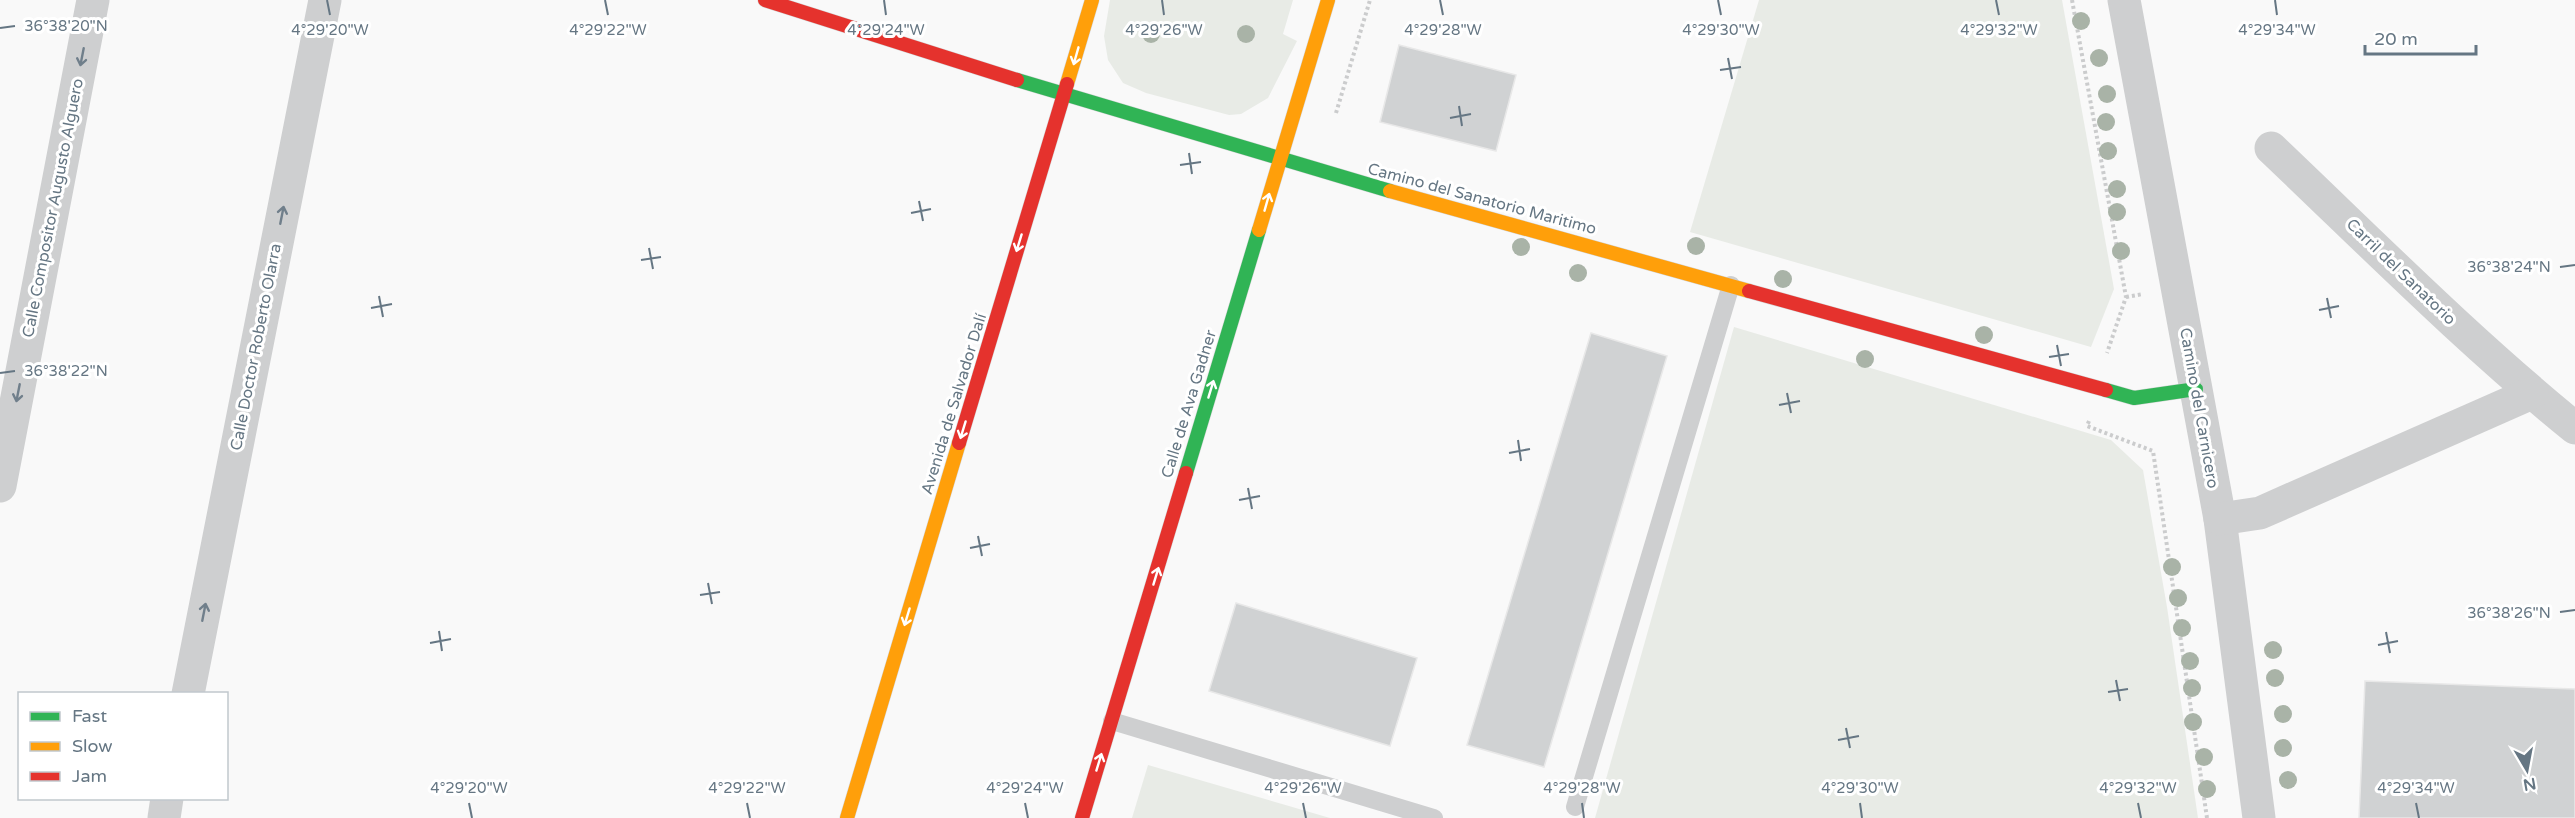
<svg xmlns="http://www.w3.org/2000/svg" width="2575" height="818" font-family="'Varela Round',sans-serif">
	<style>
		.green { fill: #e8ebe6 }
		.building { fill: #d0d2d3; stroke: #e8e8e8; stroke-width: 1.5 }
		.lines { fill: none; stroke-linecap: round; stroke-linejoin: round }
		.fast-casing { stroke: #d5d6d7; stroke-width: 15 }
		.slow-casing { stroke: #d5d6d7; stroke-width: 15 }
		.jam-casing { stroke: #d5d6d7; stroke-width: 15 }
		.path { stroke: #cbcccd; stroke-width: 4; stroke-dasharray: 3 3; stroke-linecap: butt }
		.lane { stroke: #cecfd0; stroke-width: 18 }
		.street { stroke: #cecfd0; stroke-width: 33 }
		.fast { stroke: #30b455; stroke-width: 14 }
		.slow { stroke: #ff9f0a; stroke-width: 14 }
		.jam { stroke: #e5322d; stroke-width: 14 }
		.tree { fill: #a9b3a7 }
		.oneway { stroke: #fff }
		.oneway2 { stroke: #707f8b }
		.ticks { fill: none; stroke: #657683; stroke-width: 2 }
		.labels { text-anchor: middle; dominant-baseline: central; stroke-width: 6; stroke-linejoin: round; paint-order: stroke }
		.street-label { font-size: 16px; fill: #657683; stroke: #fff }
		.ticks-label { font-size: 15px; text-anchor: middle; fill: #657683; stroke: #fff; stroke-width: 6; stroke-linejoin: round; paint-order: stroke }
	</style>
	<rect width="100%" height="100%" fill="#f9f9f9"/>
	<g class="green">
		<path d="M1110 0H1293L1283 34 1297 41 1268 98 1241 114 1229 115 1146 93 1123 83 1108 60 1104 36Z"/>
		<path d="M1759 0H2062L2114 289 2091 347 1690 232Z"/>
		<path d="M1734 327 2111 440 2143 470 2167 607 2198 818H1595Z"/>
		<path d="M1148 765 1330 818H1132Z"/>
	</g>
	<g class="building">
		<path d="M1399 45 1516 75 1496 151 1380 122Z"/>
		<path d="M1591 333 1667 356 1544 767 1467 745Z"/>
		<path d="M1236 603 1417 658 1390 746 1209 691Z"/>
		<path d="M2365 681 2575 689V818H2359Z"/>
	</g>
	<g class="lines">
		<defs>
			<g id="fast">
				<path d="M1017 80 1390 191"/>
				<path d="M2106 390 2134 398 2196 389"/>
				<path d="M1186 473 1259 230"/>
			</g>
			<g id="slow">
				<path d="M1067 84 1092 0"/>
				<path d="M1390 191 1749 291"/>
				<path d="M1259 230 1328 0"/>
				<path d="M847 818 959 443"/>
			</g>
			<g id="jam">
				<path d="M765 0 1017 80"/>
				<path d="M1749 291 2106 390"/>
				<path d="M959 443 1067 84"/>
				<path d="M1082 818 1186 473"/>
			</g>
		</defs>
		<use href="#fast" class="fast-casing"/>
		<use href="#slow" class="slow-casing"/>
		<use href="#jam" class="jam-casing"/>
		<g class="path">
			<path d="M2072 0 2126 297 2107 353"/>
			<path d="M1336 113 1370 0"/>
			<path d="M2126 297 2143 294"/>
			<path d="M2089 421 2087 426 2153 451 2207 818"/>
		</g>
		<g class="lane">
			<path d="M1112 721 1434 818"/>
			<path d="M1575 807 1731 285"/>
		</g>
		<g class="street">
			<path d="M2124 0 2220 519 2259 818"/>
			<path d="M2271 148C2371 243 2468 341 2575 428"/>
			<path d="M0 486 93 0"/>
			<path d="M2220 519 2260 513 2532 393"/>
			<path d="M188 694 325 0"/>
			<path d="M164 818 167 798"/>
		</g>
		<use href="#fast" class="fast"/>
		<use href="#slow" class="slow"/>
		<use href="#jam" class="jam"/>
	</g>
	<g class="tree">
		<circle cx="2081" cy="21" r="9"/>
		<circle cx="1151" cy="34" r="9"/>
		<circle cx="1246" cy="34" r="9"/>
		<circle cx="2099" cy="58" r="9"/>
		<circle cx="2107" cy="94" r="9"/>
		<circle cx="2106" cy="122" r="9"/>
		<circle cx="2108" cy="151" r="9"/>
		<circle cx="2117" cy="189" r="9"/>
		<circle cx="2117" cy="212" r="9"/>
		<circle cx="1696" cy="246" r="9"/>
		<circle cx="1521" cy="247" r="9"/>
		<circle cx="2121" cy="251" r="9"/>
		<circle cx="1578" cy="273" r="9"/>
		<circle cx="1783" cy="279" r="9"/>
		<circle cx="1984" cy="335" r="9"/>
		<circle cx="1865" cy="359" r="9"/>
		<circle cx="2172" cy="567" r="9"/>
		<circle cx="2178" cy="598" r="9"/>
		<circle cx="2182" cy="628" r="9"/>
		<circle cx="2273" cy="650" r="9"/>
		<circle cx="2190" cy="661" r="9"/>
		<circle cx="2275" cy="678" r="9"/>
		<circle cx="2192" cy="688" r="9"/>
		<circle cx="2283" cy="714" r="9"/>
		<circle cx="2193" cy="722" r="9"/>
		<circle cx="2283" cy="748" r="9"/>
		<circle cx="2204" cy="757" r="9"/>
		<circle cx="2288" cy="780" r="9"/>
		<circle cx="2207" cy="789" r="9"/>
	</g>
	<defs><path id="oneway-shaft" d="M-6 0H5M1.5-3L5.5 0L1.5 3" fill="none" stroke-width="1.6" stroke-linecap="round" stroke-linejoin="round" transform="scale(1.5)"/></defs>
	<g class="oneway">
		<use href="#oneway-shaft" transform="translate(1076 56) rotate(106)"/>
		<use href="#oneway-shaft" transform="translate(1267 202) rotate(-74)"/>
		<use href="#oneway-shaft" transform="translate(1019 243) rotate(107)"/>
		<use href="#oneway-shaft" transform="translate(1211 389) rotate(-73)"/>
		<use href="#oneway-shaft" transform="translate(963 430) rotate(107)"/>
		<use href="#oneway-shaft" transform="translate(1156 576) rotate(-73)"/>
		<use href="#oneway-shaft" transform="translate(907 617) rotate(107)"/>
		<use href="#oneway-shaft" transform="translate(1099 762) rotate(-73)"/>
	</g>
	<g class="oneway2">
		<use href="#oneway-shaft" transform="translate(82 57) rotate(101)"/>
		<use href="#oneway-shaft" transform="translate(282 215) rotate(-79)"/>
		<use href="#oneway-shaft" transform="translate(18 393) rotate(101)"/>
		<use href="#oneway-shaft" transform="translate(204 612) rotate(-79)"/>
	</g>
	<path class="ticks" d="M327 0 330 15M605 0 608 15M884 0 886 15M1162 0 1164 15M1440 0 1443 15M1718 0 1721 15M1996 0 1999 15M2275 0 2277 15M0 28 15 26M1728 58 1732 79M1720 70 1741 67M1459 106 1462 126M1450 118 1471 114M1189 153 1192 174M1180 165 1201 162M919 201 923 221M911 213 931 209M649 248 653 269M641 260 661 257M2560 267 2575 265M379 296 383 317M2327 298 2331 318M371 308 392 304M2319 310 2339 306M2057 345 2061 366M2049 357 2069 354M0 373 15 371M1787 393 1791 413M1779 405 1800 401M1518 440 1521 461M1509 453 1530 449M1248 488 1252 509M1239 500 1260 496M978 536 982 556M970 548 990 544M708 583 712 604M700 595 720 592M2560 612 2575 610M439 631 442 651M2386 632 2390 653M430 643 451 639M2378 645 2398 641M2116 680 2120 701M2108 692 2128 689M1846 728 1850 748M1838 740 1859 736M469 803 472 818M747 803 750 818M1025 803 1028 818M1303 803 1306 818M1582 803 1584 818M1860 803 1862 818M2138 803 2141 818M2416 803 2419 818"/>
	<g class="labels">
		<g class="street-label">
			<text transform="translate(1482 199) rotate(15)">Camino del Sanatorio Maritimo</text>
			<text transform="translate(53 208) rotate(-79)">Calle Compositor Augusto Alguero</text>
			<text transform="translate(2401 272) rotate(44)">Carril del Sanatorio</text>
			<text transform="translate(256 347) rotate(-79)">Calle Doctor Roberto Olarra</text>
			<text transform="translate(954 404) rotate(-73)">Avenida de Salvador Dalí</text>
			<text transform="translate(1189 404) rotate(-73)">Calle de Ava Gadner</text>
			<text transform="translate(2199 408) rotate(80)">Camino del Carnicero</text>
		</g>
	</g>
	<g class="ticks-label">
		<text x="66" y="31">36°38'20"N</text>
		<text x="1721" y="35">4°29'30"W</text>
		<text x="330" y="35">4°29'20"W</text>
		<text x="608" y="35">4°29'22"W</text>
		<text x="886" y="35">4°29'24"W</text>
		<text x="1164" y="35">4°29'26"W</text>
		<text x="1443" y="35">4°29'28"W</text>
		<text x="1999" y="35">4°29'32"W</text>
		<text x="2277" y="35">4°29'34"W</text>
		<text x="2509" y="272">36°38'24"N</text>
		<text x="66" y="376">36°38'22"N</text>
		<text x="2509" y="618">36°38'26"N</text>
		<text x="469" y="793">4°29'20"W</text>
		<text x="747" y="793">4°29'22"W</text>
		<text x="1025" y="793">4°29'24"W</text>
		<text x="1303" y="793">4°29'26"W</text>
		<text x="1582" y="793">4°29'28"W</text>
		<text x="1860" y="793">4°29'30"W</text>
		<text x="2138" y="793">4°29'32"W</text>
		<text x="2416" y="793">4°29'34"W</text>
	</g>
	<rect x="18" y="692" width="210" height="108" fill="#ffffff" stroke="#c1c8cd" stroke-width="1.5"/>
	<rect x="30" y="712" width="30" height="9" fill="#30b455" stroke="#c1c8cd" stroke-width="1.5"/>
	<text x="72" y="722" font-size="18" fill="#657683">Fast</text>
	<rect x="30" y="742" width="30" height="9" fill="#ff9f0a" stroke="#c1c8cd" stroke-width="1.5"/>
	<text x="72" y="752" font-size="18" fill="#657683">Slow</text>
	<rect x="30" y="772" width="30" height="9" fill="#e5322d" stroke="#c1c8cd" stroke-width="1.5"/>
	<text x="72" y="782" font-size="18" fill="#657683">Jam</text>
	<g transform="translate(2527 770) rotate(170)" stroke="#ffffff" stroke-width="4.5" paint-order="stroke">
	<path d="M0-4.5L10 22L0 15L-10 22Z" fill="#657683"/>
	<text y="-9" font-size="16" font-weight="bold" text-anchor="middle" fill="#657683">N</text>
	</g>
	<path d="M2365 45v9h111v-9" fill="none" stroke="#657683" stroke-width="3"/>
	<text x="2374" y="45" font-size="18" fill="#657683" stroke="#ffffff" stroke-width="4.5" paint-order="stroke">20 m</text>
</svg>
